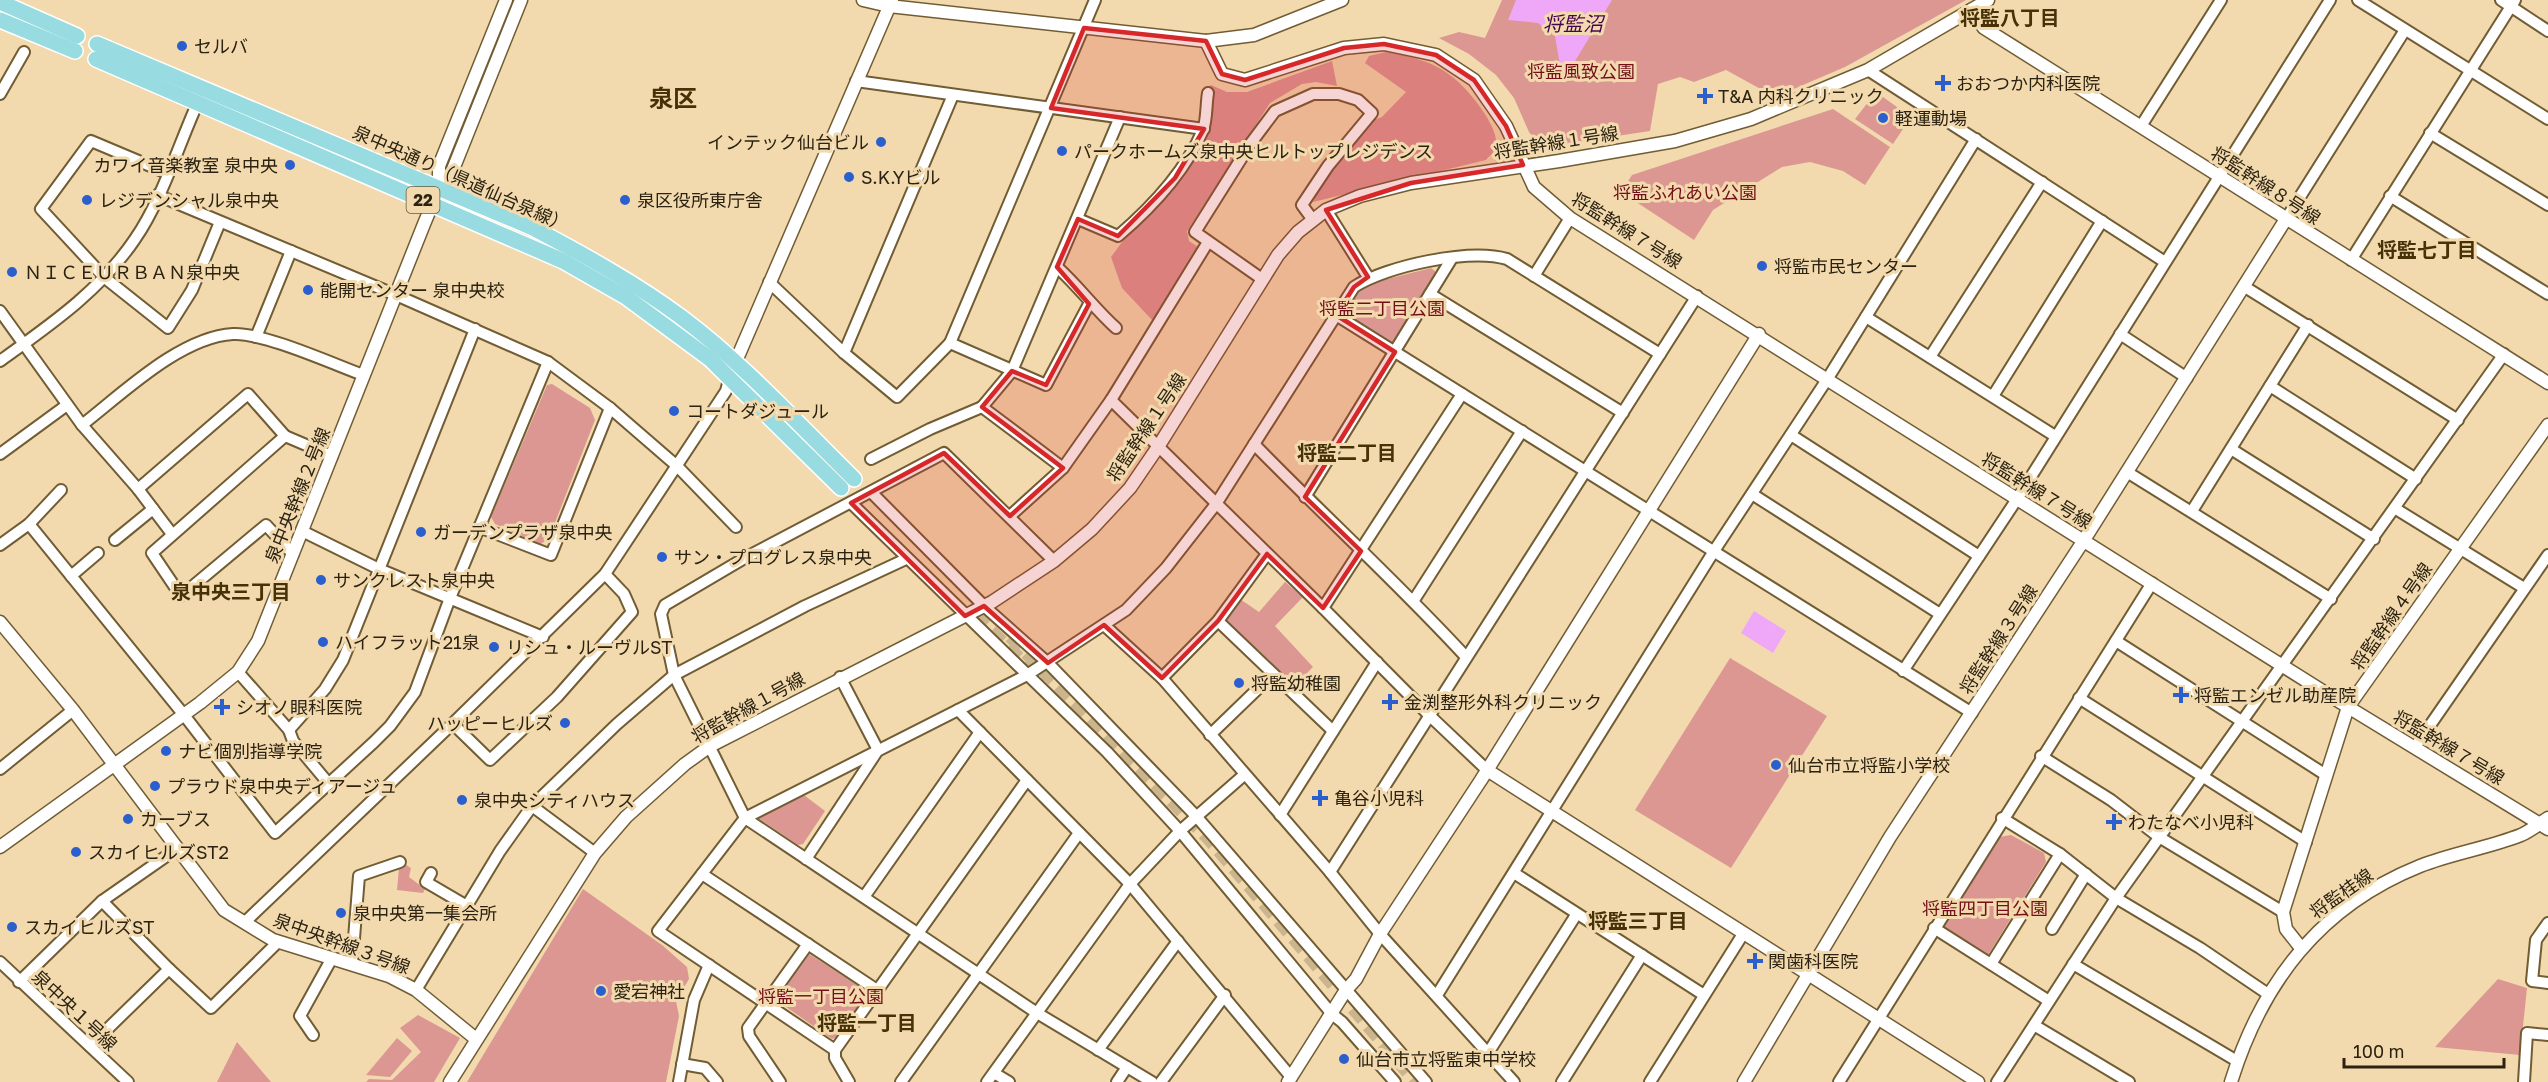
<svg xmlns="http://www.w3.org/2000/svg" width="2548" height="1082" font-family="'Golos Text','Noto Sans JP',sans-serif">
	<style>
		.green { fill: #dc9793 }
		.water { fill: #efa7f8 }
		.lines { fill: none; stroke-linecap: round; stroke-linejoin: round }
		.primary-tunnel { stroke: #cab58f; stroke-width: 15; stroke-dasharray: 15 8; stroke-linecap: butt }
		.minor-casing { stroke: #715c33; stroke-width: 14 }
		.tertiary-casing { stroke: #715c33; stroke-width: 15 }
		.primary-casing { stroke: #fff; stroke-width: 18 }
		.minor { stroke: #fff; stroke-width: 10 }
		.tertiary { stroke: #fff; stroke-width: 12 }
		.primary { stroke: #98dce1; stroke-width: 15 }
		.marked { fill: #d62828; fill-opacity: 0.2; stroke: #d62828; stroke-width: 4.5; stroke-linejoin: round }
		.poi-dot { fill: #2b5fcd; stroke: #f2daae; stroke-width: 2 }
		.labels { text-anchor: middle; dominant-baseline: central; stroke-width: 6; stroke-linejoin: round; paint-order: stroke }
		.shield { fill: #f2daae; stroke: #675940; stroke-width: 1.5 }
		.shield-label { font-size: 16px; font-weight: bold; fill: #2b2211 }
		.poi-label { font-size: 18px; fill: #2b2211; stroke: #f2daae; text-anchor: start }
		.park-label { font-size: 18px; fill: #730f19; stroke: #f2daae }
		.street-label { font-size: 18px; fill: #2b2211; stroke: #f2daae }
		.neighbourhood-label { font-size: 20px; font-weight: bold; fill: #463206; stroke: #f2daae }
		.water-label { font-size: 20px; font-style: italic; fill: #46024f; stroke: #f2daae }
		.district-label { font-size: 24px; font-weight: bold; fill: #463206; stroke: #f2daae }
	</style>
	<rect width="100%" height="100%" fill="#f2daae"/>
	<g class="green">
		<path d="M1502 0H1966L1845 67 1775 97 1726 70 1694 82 1680 77 1658 84 1650 131 1551 146 1537 142 1529 132 1514 98 1496 75 1469 54 1439 38 1459 32 1485 38Z"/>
		<path d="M1386 52C1408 56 1433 61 1451 76 1466 86 1504 131 1495 149 1494 153 1488 157 1486 160L1313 202 1319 189 1361 131 1374 120 1382 117 1406 92 1365 63 1369 56Z"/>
		<path d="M1332 61 1337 86 1316 82 1302 84 1270 103 1187 231 1189 241 1198 247 1153 321 1122 288 1111 257 1131 230 1172 188 1210 131 1209 87 1211 85 1227 92H1247Z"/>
		<path d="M1876 92 1911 117 1893 144 1855 119Z"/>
		<path d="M1833 109 1890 147 1865 185 1843 171 1810 162 1782 167 1713 210 1694 240 1621 192 1632 175Z"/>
		<path d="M1431 268 1435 271V276L1391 346 1345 317 1343 311 1354 291 1363 285Z"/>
		<path d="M552 384 590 408 595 420 549 538 541 544 495 524 491 517 547 385Z"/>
		<path d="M1285 582 1303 597 1275 626 1313 667 1295 685 1227 621V616L1240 599 1259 612Z"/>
		<path d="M1730 658 1827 716 1731 868 1635 810Z"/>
		<path d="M800 792 825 811 803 844 798 845 758 818 760 814Z"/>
		<path d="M2011 835 2044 853 2046 862 1988 955 1983 956 1942 932V927L1999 837Z"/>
		<path d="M406 865 411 868 409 877 425 889 423 893 397 890 399 868Z"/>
		<path d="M583 889 662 945 687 967 689 979 676 1001 679 1016 666 1082H467Z"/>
		<path d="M809 954 866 990 867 994 837 1037 832 1039 776 1000Z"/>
		<path d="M2498 979 2527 988 2520 1055 2435 1047Z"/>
		<path d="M418 1015 460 1038 434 1082H366L369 1079 392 1080 421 1052 400 1028Z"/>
		<path d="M397 1038 412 1051 390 1077 366 1075Z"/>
		<path d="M237 1042 271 1082H217Z"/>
	</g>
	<g class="water">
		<path d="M1516 0H1612L1569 71H1561L1555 36 1538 23 1508 20Z"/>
		<path d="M1754 611 1786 631 1773 653 1741 633Z"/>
	</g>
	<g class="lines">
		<g class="primary-tunnel">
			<path d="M974 616 1043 682"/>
			<path d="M1011 636 1210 839 1417 1082"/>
		</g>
		<defs>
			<g id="minor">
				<path d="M2358 0 2548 119"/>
				<path d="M2501 0 2548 31"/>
				<path d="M1868 70 2165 262"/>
				<path d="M856 81 1204 129"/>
				<path d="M0 94 24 52"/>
				<path d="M2141 126 2221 0"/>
				<path d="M2430 133 2548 205"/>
				<path d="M167 173 91 141 41 209 105 278 168 328 192 290 220 222"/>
				<path d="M157 195 396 295 548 362 610 408 677 466 736 527"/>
				<path d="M2390 196 2548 294"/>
				<path d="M1326 210 1368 277"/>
				<path d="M1078 219 1118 236C1152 207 1185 172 1203 130 1207 120 1206 104 1208 93"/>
				<path d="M2286 219 2405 30"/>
				<path d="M2351 260 2515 0"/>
				<path d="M1057 267C1079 287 1095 309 1116 328"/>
				<path d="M1534 276 1570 218"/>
				<path d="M1262 279 1195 232 1251 143 1275 111 1313 94H1339L1358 100 1372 113 1328 166 1302 205 1313 220"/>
				<path d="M769 282 844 353 897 397 950 343"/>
				<path d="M2245 287 2458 420"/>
				<path d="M1430 294 1623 413"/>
				<path d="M1089 304 1046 385 950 343 1095 0"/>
				<path d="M0 311 82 425 138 489 172 534"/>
				<path d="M1336 315 1972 713"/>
				<path d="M1866 317 2055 436"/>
				<path d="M2120 334 2187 378"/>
				<path d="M256 337 291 251"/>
				<path d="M844 353 953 95"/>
				<path d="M1930 357 2042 182"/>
				<path d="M0 361C50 325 100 291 135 239 161 202 179 144 198 102"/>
				<path d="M2270 386 2416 479"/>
				<path d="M1993 396 2102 221"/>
				<path d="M1111 400 1208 242"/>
				<path d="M982 407 1012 371 1120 117"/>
				<path d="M82 425C122 394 180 337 233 334 262 332 333 364 363 375"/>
				<path d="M1791 435 1979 556"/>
				<path d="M1254 444C1324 516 1398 583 1466 657"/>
				<path d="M2231 449 2374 539"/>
				<path d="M0 454 67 405"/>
				<path d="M871 459 930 429 982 407 1063 468"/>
				<path d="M2127 472 2331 599"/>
				<path d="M138 489 248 394 285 436"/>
				<path d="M871 492 984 606 1048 663 1196 816 1426 1082"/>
				<path d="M1752 494 1940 614"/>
				<path d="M1305 497 1452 258"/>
				<path d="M851 503 1107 752 1180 831 1332 1014 1342 1022 1395 1082"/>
				<path d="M2396 509 2524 588"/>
				<path d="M2192 511 2308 325"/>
				<path d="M1010 516 1063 468 1111 400 1323 608 1430 716 1487 770"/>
				<path d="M29 524 184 715 275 833 374 742 390 726 415 692 450 598 548 362"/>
				<path d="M479 527 551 555 610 408"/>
				<path d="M302 531 379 569 543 637"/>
				<path d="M115 540 153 509"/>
				<path d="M0 545 29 524 61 490"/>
				<path d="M293 554 266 525 181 596 152 553 285 436 332 456"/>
				<path d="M1054 561 944 453 743 559 665 605 661 614 674 675 745 818 1037 1013 1152 1082"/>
				<path d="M71 576 98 553"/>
				<path d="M1414 600 1522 431"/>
				<path d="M1323 608 1462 394"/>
				<path d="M1218 621 1333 731"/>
				<path d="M1104 625 1162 678 1330 872 1380 934 1514 1082"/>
				<path d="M2116 641 2326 775"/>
				<path d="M1903 671 2017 499 2330 0"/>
				<path d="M238 672 289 730 325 689 343 660 475 329"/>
				<path d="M1162 678 1218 621 1267 554"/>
				<path d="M2079 698 2306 842"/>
				<path d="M958 710 1130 884 1291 1077"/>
				<path d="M453 724 490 760 557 697 632 612 624 594 605 574"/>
				<path d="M289 730 293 741 329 784"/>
				<path d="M1210 735 1273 674"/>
				<path d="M2415 747 2548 555"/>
				<path d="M2041 756 2111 800 2159 837 2283 912"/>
				<path d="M0 769 73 710"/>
				<path d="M532 806 595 853"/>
				<path d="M1280 815 1377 662"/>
				<path d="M2002 818 2060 854 2116 898 2200 948 2268 994"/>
				<path d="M178 848 102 901 169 969 211 1008 278 942"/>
				<path d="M806 859 878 750 840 677"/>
				<path d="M1330 872 1697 296"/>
				<path d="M431 873 426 882 467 906"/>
				<path d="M1514 873 1704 995"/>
				<path d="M702 874 877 990"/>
				<path d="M864 897 980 732"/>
				<path d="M245 922 447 729 605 574 726 391 730 376"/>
				<path d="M2548 923 2536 940 2532 981 2548 983"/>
				<path d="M1934 928 2049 1001"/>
				<path d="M2052 929 2086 874"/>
				<path d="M0 962 128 1082"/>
				<path d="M352 963 359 876 400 862"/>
				<path d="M1991 964 2060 854"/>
				<path d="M2073 964 2237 1061"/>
				<path d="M19 982 102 901"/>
				<path d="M416 990 500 851 532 806 617 724 674 675 805 606 906 559"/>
				<path d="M1437 995 1714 551 1828 378 1976 139"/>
				<path d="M2034 1025 2129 1082"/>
				<path d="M313 1035 300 1016 332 958"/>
				<path d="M90 1046 169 969"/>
				<path d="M835 1050 1027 780"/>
				<path d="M1098 1050 1178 941"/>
				<path d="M1488 1053 1576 915"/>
				<path d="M682 1064 705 1068 717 1082"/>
				<path d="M994 1073 1009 1082"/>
				<path d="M679 1082 694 1000 709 965"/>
				<path d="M780 1082 749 1036 748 1028 808 944"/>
				<path d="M849 1082 835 1058V1050L658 931 745 818 1027 675 1126 610 1166 568 1216 504 1354 287C1386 266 1470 248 1507 259L1660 354"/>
				<path d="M901 1082 1079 833"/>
				<path d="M987 1082 1130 884 1180 831 1244 775"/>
				<path d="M1117 1082 1127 1067"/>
				<path d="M1161 1082 1225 995"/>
				<path d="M1562 1082 1642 955"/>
				<path d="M1650 1082 1743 934"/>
				<path d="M1839 1082 2152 583"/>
				<path d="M1997 1082 2116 898 2504 354"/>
				<path d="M2524 1082 2527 1033 2548 1035"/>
			</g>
			<g id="tertiary">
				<path d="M863 0 889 6 1206 41 1254 35 1342 0"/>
				<path d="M1971 10 1984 28 2548 383"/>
				<path d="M1206 41 1222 74 1245 80 1344 48 1384 44 1436 55 1474 80 1506 126 1534 187 1570 218 2348 707 2548 829"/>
				<path d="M439 188V166L506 0"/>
				<path d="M733 368 892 0"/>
				<path d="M0 622 73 710 224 910 273 940 389 976 416 990 476 1039"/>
				<path d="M1487 770 1978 1082"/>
				<path d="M0 847 200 703 238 672 258 641 424 224 439 188 452 172 521 0"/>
				<path d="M2301 948 2286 929 2283 912 2348 707 2548 425"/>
				<path d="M450 1082 595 853 626 817 685 764 710 746 992 602 1054 561 1092 529 1130 488 1158 447 1278 255 1298 232 1326 210 1360 196 1411 183 1559 161 1675 141 1751 119 1868 70 1988 0"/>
				<path d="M1288 1082 1346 990 1356 979 1380 934 1481 780 1759 334"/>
				<path d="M1744 1082 1890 837 2084 540 2286 219"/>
				<path d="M2231 1082C2262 982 2320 906 2420 866 2453 853 2488 848 2521 835 2530 831 2539 824 2548 818"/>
			</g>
			<g id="primary">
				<path d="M0 2 77 36"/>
				<path d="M0 20 75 51"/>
				<path d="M97 44 533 228C584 255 635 283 681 317 744 364 798 424 854 479"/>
				<path d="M96 59 563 261 626 297 710 359 841 488"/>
			</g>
		</defs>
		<use href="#minor" class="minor-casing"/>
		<use href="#tertiary" class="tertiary-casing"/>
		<use href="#primary" class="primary-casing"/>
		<use href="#minor" class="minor"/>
		<use href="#tertiary" class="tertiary"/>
		<use href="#primary" class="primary"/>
	</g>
	<path class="marked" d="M1084 28 1206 41 1222 74 1245 80 1344 48 1384 44 1436 55 1474 80 1506 126 1523 165 1411 183 1326 210 1368 277 1354 287 1336 315 1395 352 1305 497 1361 551 1323 608 1267 554 1218 621 1162 678 1104 625 1048 663 984 606 965 616 851 503 944 453 1010 516 1063 468 982 407 1012 371 1046 385 1089 304 1057 267 1078 219 1118 236 1175 178 1204 129 1051 108Z"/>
	<g class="poi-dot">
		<circle cx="182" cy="46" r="6"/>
		<path d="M1940 74h6v6h6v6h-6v6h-6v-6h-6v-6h6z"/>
		<path d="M1702 87h6v6h6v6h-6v6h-6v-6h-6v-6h6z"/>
		<circle cx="1883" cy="118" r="6"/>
		<circle cx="881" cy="142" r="6"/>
		<circle cx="1062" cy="151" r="6"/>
		<circle cx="290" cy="165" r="6"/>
		<circle cx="849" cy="177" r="6"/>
		<circle cx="87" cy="200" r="6"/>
		<circle cx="625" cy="200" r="6"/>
		<circle cx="1762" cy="266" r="6"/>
		<circle cx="12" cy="272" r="6"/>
		<circle cx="308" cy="290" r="6"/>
		<circle cx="674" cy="411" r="6"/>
		<circle cx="421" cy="532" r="6"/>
		<circle cx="662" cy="557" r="6"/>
		<circle cx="321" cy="580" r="6"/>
		<circle cx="323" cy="642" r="6"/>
		<circle cx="494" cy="647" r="6"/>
		<circle cx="1239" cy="683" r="6"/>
		<path d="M2178 686h6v6h6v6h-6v6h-6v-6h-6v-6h6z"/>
		<path d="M1387 693h6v6h6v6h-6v6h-6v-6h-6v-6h6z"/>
		<path d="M219 698h6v6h6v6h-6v6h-6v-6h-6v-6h6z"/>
		<circle cx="565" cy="723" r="6"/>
		<circle cx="166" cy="751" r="6"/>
		<circle cx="1776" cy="765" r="6"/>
		<circle cx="155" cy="786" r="6"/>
		<path d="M1317 789h6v6h6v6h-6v6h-6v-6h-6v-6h6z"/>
		<circle cx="462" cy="800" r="6"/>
		<circle cx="128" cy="819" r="6"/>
		<path d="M2111 813h6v6h6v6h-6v6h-6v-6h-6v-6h6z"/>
		<circle cx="76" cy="852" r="6"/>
		<circle cx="341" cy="913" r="6"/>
		<circle cx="12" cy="927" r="6"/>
		<path d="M1752 952h6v6h6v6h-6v6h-6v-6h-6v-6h6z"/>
		<circle cx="601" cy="991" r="6"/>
		<circle cx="1344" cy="1059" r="6"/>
	</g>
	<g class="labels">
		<rect class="shield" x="406.5" y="187" width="33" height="26" rx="4.5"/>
		<g class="shield-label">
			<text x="423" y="200">22</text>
		</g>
		<g class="poi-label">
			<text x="194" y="46">セルバ</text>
			<text x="1956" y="83">おおつか内科医院</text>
			<text x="1718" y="96">T&amp;A 内科クリニック</text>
			<text x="1895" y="118">軽運動場</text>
			<text x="869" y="142" text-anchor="end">インテック仙台ビル</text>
			<text x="1074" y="151">パークホームズ泉中央ヒルトップレジデンス</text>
			<text x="278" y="165" text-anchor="end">カワイ音楽教室 泉中央</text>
			<text x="861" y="177">S.K.Yビル</text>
			<text x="99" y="200">レジデンシャル泉中央</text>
			<text x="637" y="200">泉区役所東庁舎</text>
			<text x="1774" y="266">将監市民センター</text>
			<text x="24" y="272">ＮＩＣＥＵＲＢＡＮ泉中央</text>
			<text x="320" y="290">能開センター 泉中央校</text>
			<text x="686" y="411">コートダジュール</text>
			<text x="433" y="532">ガーデンプラザ泉中央</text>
			<text x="674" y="557">サン・プログレス泉中央</text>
			<text x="333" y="580">サンクレスト泉中央</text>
			<text x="335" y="642">ハイフラット21泉</text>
			<text x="506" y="647">リシュ・ルーヴルST</text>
			<text x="1251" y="683">将監幼稚園</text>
			<text x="2194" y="695">将監エンゼル助産院</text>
			<text x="1404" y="702">金渕整形外科クリニック</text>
			<text x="236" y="707">シオノ眼科医院</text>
			<text x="553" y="723" text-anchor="end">ハッピーヒルズ</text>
			<text x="178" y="751">ナビ個別指導学院</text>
			<text x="1788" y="765">仙台市立将監小学校</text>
			<text x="167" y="786">プラウド泉中央ディアージュ</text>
			<text x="1334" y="798">亀谷小児科</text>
			<text x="474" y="800">泉中央シティハウス</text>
			<text x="140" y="819">カーブス</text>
			<text x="2128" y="822">わたなべ小児科</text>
			<text x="88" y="852">スカイヒルズST2</text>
			<text x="353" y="913">泉中央第一集会所</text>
			<text x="24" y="927">スカイヒルズST</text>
			<text x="1768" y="961">関歯科医院</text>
			<text x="613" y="991">愛宕神社</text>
			<text x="1356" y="1059">仙台市立将監東中学校</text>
		</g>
		<g class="park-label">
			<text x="1581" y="71">将監風致公園</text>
			<text x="1685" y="192">将監ふれあい公園</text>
			<text x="1382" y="308">将監二丁目公園</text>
			<text x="1985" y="908">将監四丁目公園</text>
			<text x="821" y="996">将監一丁目公園</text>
		</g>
		<g class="street-label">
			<text transform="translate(1556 142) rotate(-9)">将監幹線１号線</text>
			<text transform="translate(461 178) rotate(24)">泉中央通り（県道仙台泉線）</text>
			<text transform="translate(2266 185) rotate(33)">将監幹線８号線</text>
			<text transform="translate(1627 230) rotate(32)">将監幹線７号線</text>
			<text transform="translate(1146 427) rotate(-56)">将監幹線１号線</text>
			<text transform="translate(2037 490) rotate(32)">将監幹線７号線</text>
			<text transform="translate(297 495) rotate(-68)">泉中央幹線２号線</text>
			<text transform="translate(2391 616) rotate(-55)">将監幹線４号線</text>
			<text transform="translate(1998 639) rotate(-57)">将監幹線３号線</text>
			<text transform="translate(748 707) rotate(-29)">将監幹線１号線</text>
			<text transform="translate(2449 747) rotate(31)">将監幹線７号線</text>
			<text transform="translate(2341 893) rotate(-35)">将監桂線</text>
			<text transform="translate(342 943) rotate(20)">泉中央幹線３号線</text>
			<text transform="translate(75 1010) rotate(43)">泉中央１号線</text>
		</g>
		<g class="neighbourhood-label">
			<text x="2010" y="17">将監八丁目</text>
			<text x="2427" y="249">将監七丁目</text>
			<text x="1347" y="452">将監二丁目</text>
			<text x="231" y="591">泉中央三丁目</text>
			<text x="1638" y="920">将監三丁目</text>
			<text x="867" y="1022">将監一丁目</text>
		</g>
		<g class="water-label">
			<text x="1573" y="23">将監沼</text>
		</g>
		<g class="district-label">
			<text x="673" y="97">泉区</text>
		</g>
	</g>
	<path d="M2344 1058v9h160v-9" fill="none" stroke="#2b2211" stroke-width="3"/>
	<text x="2353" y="1058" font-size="18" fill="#2b2211" stroke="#f2daae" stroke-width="4.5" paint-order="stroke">100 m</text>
</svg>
